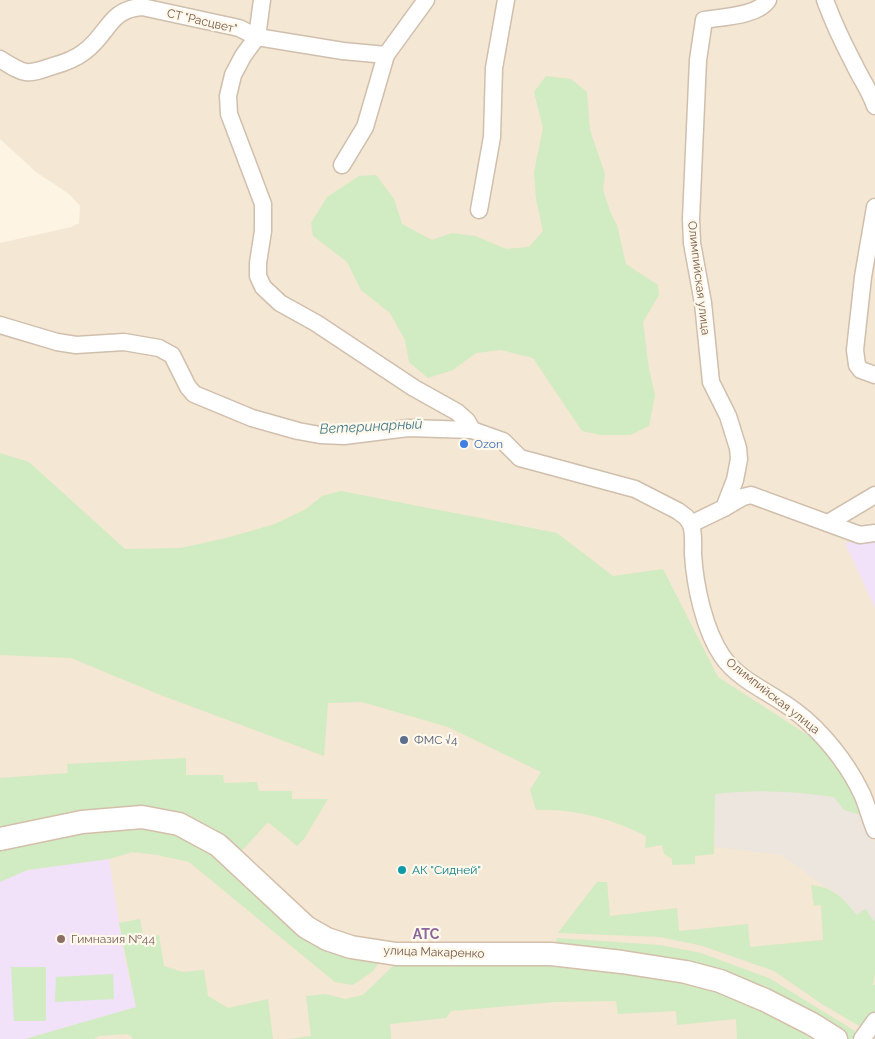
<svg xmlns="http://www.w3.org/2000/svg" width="875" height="1039" font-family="Raleway,sans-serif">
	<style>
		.residential { fill: #f4e7d3 }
		.industrial { fill: #ece6df }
		.education { fill: #f1e1f9 }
		.green { fill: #d1ebc2 }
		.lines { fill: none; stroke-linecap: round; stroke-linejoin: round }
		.street-casing { stroke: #d0bfad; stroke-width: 19 }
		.secondary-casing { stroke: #d4bfaa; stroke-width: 25 }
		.street { stroke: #fff; stroke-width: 16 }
		.secondary { stroke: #fff; stroke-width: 22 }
		.shop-dot { fill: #3f7fe0; stroke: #fff8eb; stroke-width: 2 }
		.service-dot { fill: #5c6f8a; stroke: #fff8eb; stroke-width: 2 }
		.culture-dot { fill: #0f9aa8; stroke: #fff8eb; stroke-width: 2 }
		.education-dot { fill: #8d6e63; stroke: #fff8eb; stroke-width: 2 }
		.labels { text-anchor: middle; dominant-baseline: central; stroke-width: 4.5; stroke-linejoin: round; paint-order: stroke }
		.street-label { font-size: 12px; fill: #765b49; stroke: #fff8eb }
		.shop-label { font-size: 12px; fill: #366cbe; stroke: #fff8eb; text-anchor: start }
		.service-label { font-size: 12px; fill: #4e5e75; stroke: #fff8eb; text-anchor: start }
		.culture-label { font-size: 12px; fill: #0d838f; stroke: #fff8eb; text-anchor: start }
		.education-label { font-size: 12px; fill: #785e54; stroke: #fff8eb; text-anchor: start }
		.water-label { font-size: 14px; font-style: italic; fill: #427a8a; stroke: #fff8eb }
		.neighbourhood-label { font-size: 14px; font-weight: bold; fill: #8a659a; stroke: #fff8eb }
	</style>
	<rect width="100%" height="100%" fill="#fdf4e4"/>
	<path class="residential" d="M0 0H875V1039H0V243L71 227 79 223 80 206 69 194 36 172 0 139Z"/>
	<path class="industrial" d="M741 791H797L834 797 844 810 868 817 875 844V927L870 930 837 893 824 886 782 855 715 847V794Z"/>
	<g class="education">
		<path d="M875 538V608L845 543Z"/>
		<path d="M109 859 124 954 136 1007 25 1039H0V882L27 870Z"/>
	</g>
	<g class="green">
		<path d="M546 76 571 79 587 92 590 130 605 174 603 190 611 214 617 225 626 264 658 285 659 295 643 322 649 369 655 395 649 426 630 435H601L582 431 533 358 501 350 476 353 453 370 428 378 409 362 405 340 390 313 361 290 347 262 313 236 311 223 327 197 359 176 376 175 394 199 402 224 432 240 452 233 475 236 506 249 529 247 543 231 536 199 534 172 543 128 534 92Z"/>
		<path d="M0 453 29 462 125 549 181 548 226 538 275 524 306 509 322 496 341 491 557 533 613 576 663 569 718 677 814 739 836 766 868 817 844 810 834 797C794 791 755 789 715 794L714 854 695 856V864L672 865V859L664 854 662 845 645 848 646 836C612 819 574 808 536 810L530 790 541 772 448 727 362 702 328 703 324 756 158 694 71 658 0 655Z"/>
		<path d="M186 758V775H223L224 783 257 782 259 791H292V799H328L304 839 297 846 268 822 238 855 179 815 0 832V778L68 773 67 764Z"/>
		<path d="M143 825 178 833 211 853 304 934 381 960 373 971 353 985 335 982 189 862 157 855 133 852 109 859 27 870 0 882V847L82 829Z"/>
		<path d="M597 882H607L610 916 677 908 679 931 748 924 750 947 823 940 821 905 814 906 811 885C835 888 842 898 857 915L865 909 875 922V973L873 985H875V1013L863 1028 822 1004 774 971 703 946 660 937 558 933Z"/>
		<path d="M140 919 143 937 159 935 164 966 183 972 204 970 208 996 228 1008 268 999 273 1039H134L128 1034 99 1036 94 1039H25L136 1007 119 923Z"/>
		<path d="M557 938 660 945 701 953 769 978 858 1033 852 1039H844L781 1000 554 946Z"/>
		<path d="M394 965 550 966 684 981 715 990 759 1009 813 1039H737L736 1019 677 1025 676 1011 618 1014 616 1001 556 1002 451 1011 446 1018 390 1024 391 1039H288L311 1036 306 996 325 994 345 999 363 995Z"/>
		<path d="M11 967H46V1021H14Z"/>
		<path d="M113 974 114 999 55 1002 56 977Z"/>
	</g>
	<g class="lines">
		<defs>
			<g id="street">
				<path d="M262 0 257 37 243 56 233 75 228 96 229 114 263 204V231L258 263V276L263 287 280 303 316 323 414 388 457 412 467 421 472 430"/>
				<path d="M825 0C833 22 843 43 854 64 861 79 870 91 875 106"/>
				<path d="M0 59C24 74 25 76 53 66 64 63 75 59 84 52 108 35 109 9 142 7L239 28 257 37 343 51 386 55"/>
				<path d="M342 165 365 127 386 55 426 0"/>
				<path d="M875 207 863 277 855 350 857 365 861 370 875 375"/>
				<path d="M479 210 492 137 494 68 506 0"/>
				<path d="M0 325 57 342 76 345 124 342 159 348 172 355 188 387 194 394 252 418 298 431 320 435 344 436 408 428 472 430 503 441 520 458 635 489 678 511 686 517 691 524 724 508 743 497 751 495 860 535 875 533"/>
				<path d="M724 508 735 480 739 459 738 448 728 416 711 382 703 303 692 243 691 219 698 60 704 20C722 17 758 16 768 0"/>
				<path d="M828 523 875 495"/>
				<path d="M691 524C694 534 693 543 693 554 695 586 704 629 722 656 739 681 772 693 795 711 822 731 848 764 862 794 867 805 870 818 875 830"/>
				<path d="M862 1039 875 1021"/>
			</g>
			<path id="secondary" d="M0 839 82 822 142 817 179 824 218 845 306 927 327 939 351 947 396 954H551L622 962 686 972 720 981 765 1000 812 1024 836 1039"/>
		</defs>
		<use href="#street" class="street-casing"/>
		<use href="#secondary" class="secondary-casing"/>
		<use href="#street" class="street"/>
		<use href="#secondary" class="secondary"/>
	</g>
	<circle class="shop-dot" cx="464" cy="444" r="5"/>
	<circle class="service-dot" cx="404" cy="740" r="5"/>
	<circle class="culture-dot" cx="402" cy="870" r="5"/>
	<circle class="education-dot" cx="61" cy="939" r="5"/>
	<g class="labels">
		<g class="street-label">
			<text transform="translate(202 21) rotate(13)">СТ "Расцвет"</text>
			<text transform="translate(699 278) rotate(83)">Олимпийская улица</text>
			<text transform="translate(773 696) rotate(38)">Олимпийская улица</text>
			<text transform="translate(434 952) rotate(2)">улица Макаренко</text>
		</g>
		<g class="shop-label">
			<text x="474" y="444">Ozon</text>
		</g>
		<g class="service-label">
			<text x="414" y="740">ФМС √4</text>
		</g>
		<g class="culture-label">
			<text x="412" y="870">АК "Сидней"</text>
		</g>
		<g class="education-label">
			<text x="71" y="939">Гимназия №44</text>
		</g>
		<g class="water-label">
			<text transform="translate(371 426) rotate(-3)">Ветеринарный</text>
		</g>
		<g class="neighbourhood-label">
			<text x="426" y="934">АТС</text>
		</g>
	</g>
</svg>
